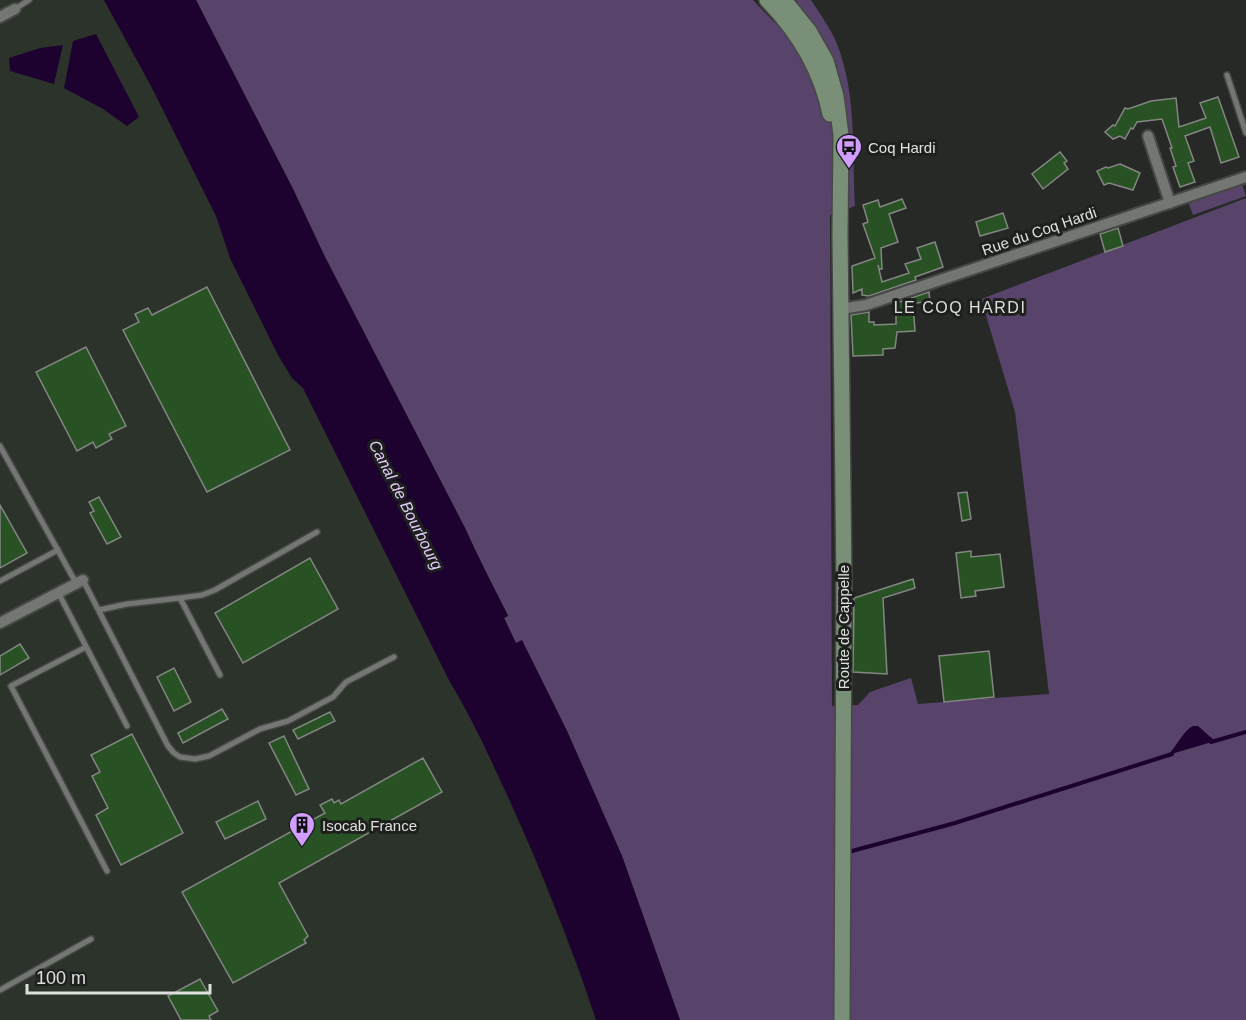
<svg xmlns="http://www.w3.org/2000/svg" width="1246" height="1020" font-family="Arial,sans-serif">
	<style>
		.built { fill: #2c332b }
		.green { fill: #58436a }
		.water { fill: #1d022f }
		.lines { fill: none; stroke-linecap: round; stroke-linejoin: round }
		.stream { stroke: #1d022f; stroke-width: 4 }
		.building { fill: #295224; stroke: #838683; stroke-width: 1.5 }
		.lane-casing { stroke: #464846; stroke-width: 8 }
		.street-casing { stroke: #464846; stroke-width: 14 }
		.secondary-casing { stroke: #464846; stroke-width: 18 }
		.lane { stroke: #737673; stroke-width: 5 }
		.street { stroke: #737673; stroke-width: 10 }
		.secondary { stroke: #7a8f77; stroke-width: 15 }
		.labels { text-anchor: middle; dominant-baseline: central; stroke-width: 6; stroke-linejoin: round; paint-order: stroke }
		.poi-label { font-size: 15px; fill: #dee0de; stroke: #1d201d; text-anchor: start }
		.street-label { font-size: 15px; fill: #dee0de; stroke: #1d201d }
		.neighbourhood-label { font-size: 16px; letter-spacing: 1.5px; fill: #dee0de; stroke: #1d201d }
		.water-label { font-size: 16px; font-style: italic; fill: #e4cbfb; stroke: #1d201d }
	</style>
	<rect width="100%" height="100%" fill="#272927"/>
	<path class="built" d="M0 0H104L151 86 216 216 230 258 278 355 292 378 303 388 450 682 470 714 534 856 585 987 596 1020H0Z"/>
	<g class="green">
		<path d="M196 0H753L775 23 797 0H811C820 14 831 29 837 44 857 94 852 153 855 206L830 215 832 706 858 705 870 692 911 678 918 704 1049 694 1015 412 981 299 1246 198V1020H680L622 856 567 731 522 641 516 644 504 618 508 615C493 586 478 557 465 528L324 255 293 189Z"/>
		<path d="M1242 184 1246 196 1193 215 1188 202Z"/>
	</g>
	<g class="water">
		<path d="M104 0H196L293 189 324 255 465 528C478 557 493 586 508 616L504 618 516 643 522 640 567 731 622 856 680 1020H596C572 946 542 872 510 801 491 760 473 720 450 682L303 388 292 378 278 355 230 258 216 216 151 86Z"/>
		<path d="M96 34 139 117 127 126 103 109 64 88 73 41Z"/>
		<path d="M63 45 54 84 10 71 9 58 40 48Z"/>
		<path d="M1193 726H1198L1215 741 1168 755C1176 747 1184 730 1193 726Z"/>
	</g>
	<g class="lines">
		<g class="stream">
			<path d="M1211 742 1246 732"/>
			<path d="M852 851 955 823 1172 754"/>
		</g>
	</g>
	<g class="building">
		<path d="M1218 97 1239 157 1221 163 1210 127 1185 136 1194 161 1188 163 1195 182 1180 187 1173 167 1176 166 1170 148H1172L1162 119 1137 122 1133 129 1131 128 1125 139 1120 136 1113 139 1105 132 1113 125 1115 126 1125 108 1128 109 1151 101 1176 98 1179 127 1206 118 1200 103Z"/>
		<path d="M1060 152 1067 161 1064 163 1068 169 1043 189 1032 174Z"/>
		<path d="M1120 164 1140 173 1133 190 1109 183 1104 185 1097 171 1106 167 1108 168Z"/>
		<path d="M902 199 906 208 889 214 898 242 881 248 882 269H879L878 265 882 282 909 273 905 264 921 259 917 248 935 242 943 267 915 277 916 280 869 296 862 295V289L853 293 852 266 875 258 863 224 868 222 863 205 878 200 880 207Z"/>
		<path d="M1003 213 1008 228 980 236 976 222Z"/>
		<path d="M1118 228 1123 246 1105 252 1100 234Z"/>
		<path d="M207 287 290 450 207 492 123 330 139 322 135 314 148 308 152 315Z"/>
		<path d="M929 292 930 302 913 303 915 331 897 332 895 348 883 349V355L853 356 851 315 869 312V322H874V325L896 324V303Z"/>
		<path d="M86 347 126 426 109 434 112 439 96 448 93 442 77 451 36 372Z"/>
		<path d="M967 492 971 519 962 521 958 493Z"/>
		<path d="M99 497 121 537 107 544 90 513 94 511 89 502Z"/>
		<path d="M0 505 27 553 0 568Z"/>
		<path d="M971 551V557L1000 554 1004 587 975 591 976 596 961 598 956 553Z"/>
		<path d="M310 558 338 609 243 663 215 613Z"/>
		<path d="M913 579 915 588 883 598 887 674 853 672 854 598Z"/>
		<path d="M20 644 29 658 0 675V656Z"/>
		<path d="M989 651 994 697 944 702 939 656Z"/>
		<path d="M174 668 191 702 174 711 157 677Z"/>
		<path d="M222 709 228 719 183 743 178 733Z"/>
		<path d="M330 712 335 721 298 739 293 730Z"/>
		<path d="M132 734 183 833 121 865 96 815 108 808 92 776 100 772 91 755Z"/>
		<path d="M284 736 309 789 296 795 269 743Z"/>
		<path d="M423 758 442 792 279 883 308 936 304 940 306 943 233 983 182 892 325 813 320 805 332 799 334 803 339 800 341 804Z"/>
		<path d="M258 801 266 819 225 839 216 822Z"/>
		<path d="M200 979 218 1011 209 1016 211 1020H181L168 996Z"/>
	</g>
	<g class="lines">
		<defs>
			<g id="lane">
				<path d="M15 9 29 0"/>
				<path d="M1227 75 1246 133"/>
				<path d="M0 446 76 583"/>
				<path d="M83 580 168 746 174 753 180 757 195 759 209 756 260 729 288 721 333 697 346 682 394 657"/>
				<path d="M0 581 58 550"/>
				<path d="M58 592 127 726"/>
				<path d="M180 598 202 595 215 590 317 532"/>
				<path d="M99 610 127 604 180 598 220 675"/>
				<path d="M86 647 11 686 107 871"/>
				<path d="M0 990 91 939"/>
			</g>
			<g id="street">
				<path d="M0 17 15 9"/>
				<path d="M1148 136 1170 203"/>
				<path d="M841 309 866 305 1246 177"/>
				<path d="M0 623 83 580"/>
			</g>
			<g id="secondary">
				<path d="M767 0C798 32 821 70 830 114"/>
				<path d="M784 0 809 31 826 61 836 96 841 135 840 234 844 583 842 1020"/>
			</g>
		</defs>
		<use href="#lane" class="lane-casing"/>
		<use href="#street" class="street-casing"/>
		<use href="#secondary" class="secondary-casing"/>
		<use href="#lane" class="lane"/>
		<use href="#street" class="street"/>
		<use href="#secondary" class="secondary"/>
	</g>
	<defs>
		<symbol id="bus-pin" viewBox="-11 -11 22 30"><path d="M0 17L-7.5 6A9.5 9.5 0 1 1 7.5 6Z" fill="#d19dfe" stroke="#1d201d"/><path d="M-5-6H5V4H4V6H2V4H-2V6H-4V4H-5ZM-3.5-4V0h7V-4ZM-3.5 1.2v1.5H-2V1.2ZM2 1.2v1.5H3.5V1.2Z" fill="#111"/></symbol>
		<symbol id="building-pin" viewBox="-11 -11 22 30"><path d="M0 17L-7.5 6A9.5 9.5 0 1 1 7.5 6Z" fill="#d19dfe" stroke="#1d201d"/><path d="M-4-6H4V6H1V3H-1V6H-4ZM-2.5-4.3h1.7v1.8h-1.7ZM.8-4.3h1.7v1.8H.8ZM-2.5-1h1.7V.8h-1.7ZM.8-1h1.7V.8H.8Z" fill="#111"/></symbol>
	</defs>
	<g fill-rule="evenodd">
		<use href="#bus-pin" x="834" y="132" width="30" height="40"/>
		<use href="#building-pin" x="287" y="810" width="30" height="40"/>
	</g>
	<g class="labels">
		<g class="poi-label">
			<text x="868" y="147">Coq Hardi</text>
			<text x="322" y="825">Isocab France</text>
		</g>
		<g class="street-label">
			<text transform="translate(1039 231) rotate(-19)">Rue du Coq Hardi</text>
			<text transform="translate(843 627) rotate(-90)">Route de Cappelle</text>
		</g>
		<g class="neighbourhood-label">
			<text x="960" y="307">LE COQ HARDI</text>
		</g>
		<g class="water-label">
			<text transform="translate(406 505) rotate(63)">Canal de Bourbourg</text>
		</g>
	</g>
	<path d="M27 984v9h183v-9" fill="none" stroke="#dee0de" stroke-width="3"/>
	<text x="36" y="984" font-size="18" fill="#dee0de" stroke="#1d201d" stroke-width="4.5" paint-order="stroke">100 m</text>
</svg>
